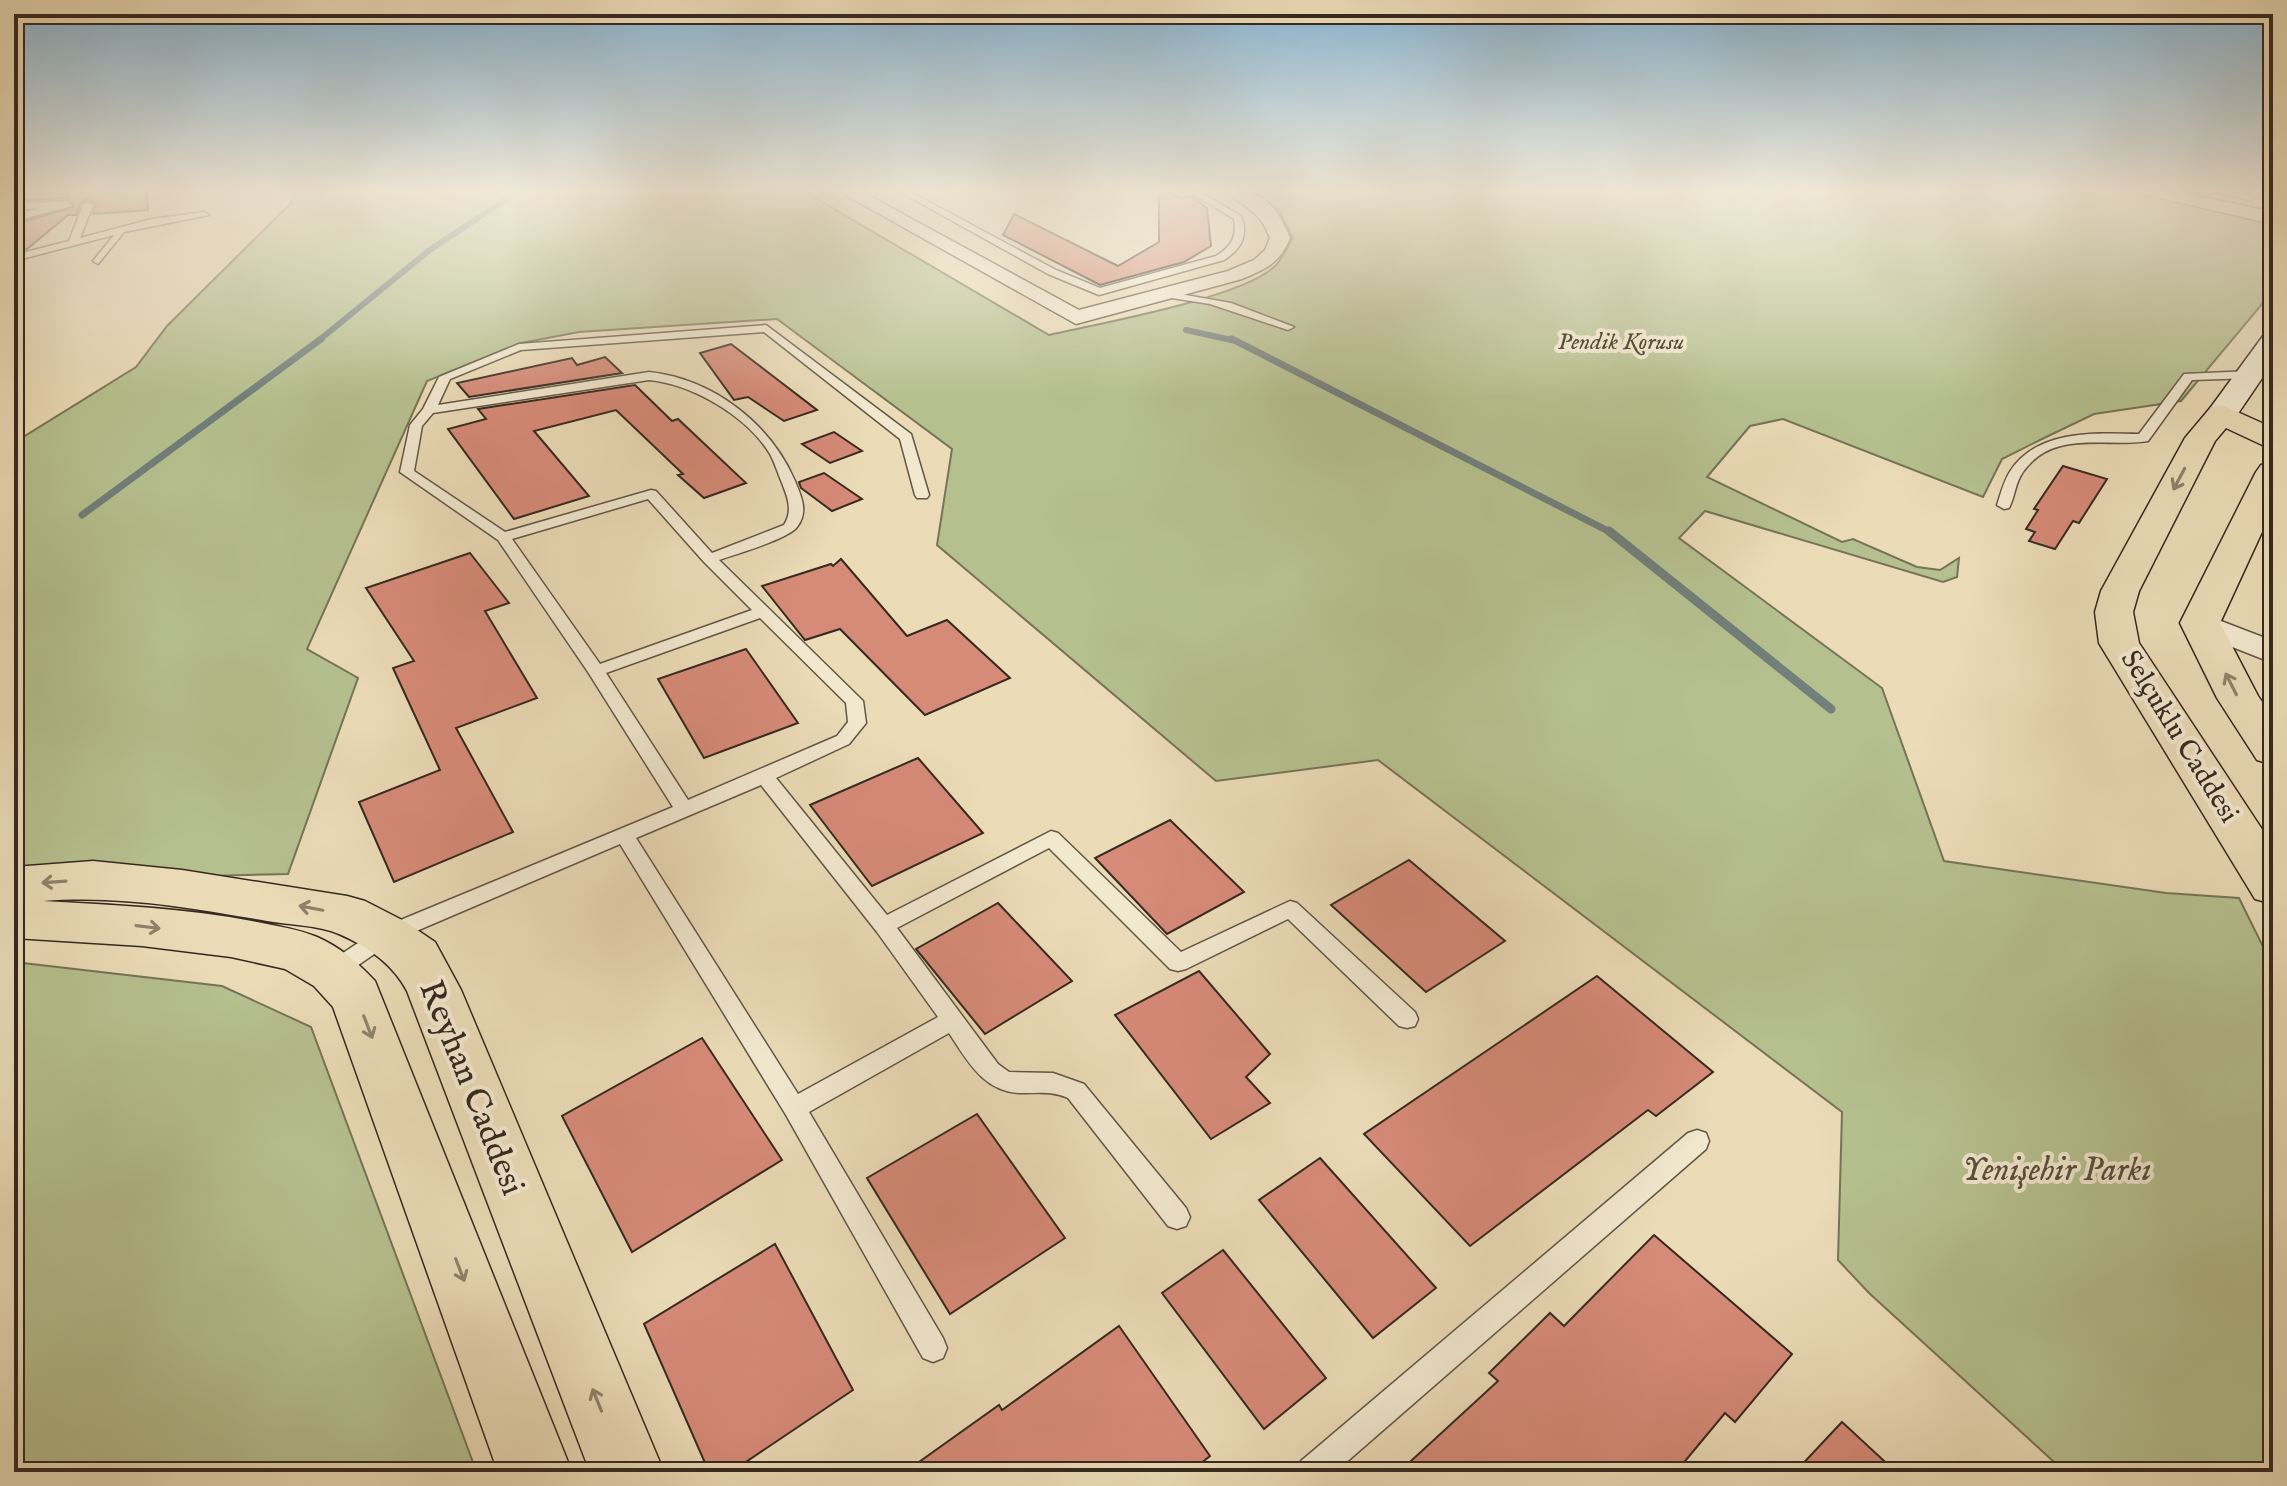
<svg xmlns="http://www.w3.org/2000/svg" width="2287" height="1486" font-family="'IM FELL English',serif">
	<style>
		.green { fill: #b6c08f; stroke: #767458; stroke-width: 2 }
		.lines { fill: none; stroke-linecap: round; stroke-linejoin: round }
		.stream-far2 { stroke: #727f7a; stroke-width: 6 }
		.stream-far1 { stroke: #727f7a; stroke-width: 7 }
		.stream { stroke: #727f7a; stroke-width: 9 }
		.building { fill: #d68a78; stroke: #362920; stroke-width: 2 }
		.lane-casing { stroke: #635646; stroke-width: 3 }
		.street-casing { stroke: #635646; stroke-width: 3 }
		.secondary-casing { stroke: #362920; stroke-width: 3 }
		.primary-casing { stroke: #362920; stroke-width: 3 }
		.lane { fill: #f2e8d0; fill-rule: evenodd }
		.street { fill: #f2e8d0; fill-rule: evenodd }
		.secondary { fill: #f2e8d0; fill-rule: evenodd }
		.primary { fill: #ebdbb7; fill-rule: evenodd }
		.oneway { stroke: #90826c }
		.labels { text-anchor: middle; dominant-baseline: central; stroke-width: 8; stroke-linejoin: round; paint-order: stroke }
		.far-park-label { font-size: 24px; font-style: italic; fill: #564f3c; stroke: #f2e8d0 }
		.street-label { font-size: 28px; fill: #362920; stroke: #f2e8d0 }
		.near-street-label { font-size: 34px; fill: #362920; stroke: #f2e8d0 }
		.near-park-label { font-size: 34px; font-style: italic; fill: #564f3c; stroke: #f2e8d0 }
	</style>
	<rect width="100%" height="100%" fill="#ebdbb7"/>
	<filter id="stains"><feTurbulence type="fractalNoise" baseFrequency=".0025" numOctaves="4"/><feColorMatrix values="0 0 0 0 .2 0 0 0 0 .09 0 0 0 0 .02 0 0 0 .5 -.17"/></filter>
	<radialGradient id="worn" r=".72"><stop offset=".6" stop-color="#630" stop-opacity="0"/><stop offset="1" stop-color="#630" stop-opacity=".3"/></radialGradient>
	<g class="green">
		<path d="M292 189H800L1049 335C1096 324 1249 297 1277 264 1283 257 1288 246 1293 238L1278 209 1243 189H2121L2273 224V291L2181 401 2094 414 2042 439 2002 459 1983 497 1783 419 1750 426 1707 477 1842 542 1853 539 1917 567 1940 570 1959 558 1957 577 1943 582 1705 511 1679 538 1882 688 1944 861 2166 893 2239 898 2273 967V1472H2065L1869 1293 1838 1260 1842 1112 1378 760 1216 781 937 545 952 449 777 319 579 332 521 343 427 381 307 649 358 678 288 874 14 881V439L23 437 136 367 167 326 291 203Z"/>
		<path d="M14 962 222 986 311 1027 474 1465 463 1472H14Z"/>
	</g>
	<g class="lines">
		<g class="stream-far2">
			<path d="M1186 330 1236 341"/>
			<path d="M318 341 431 249 522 189"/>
		</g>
		<g class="stream-far1">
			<path d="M1232 339 1612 533"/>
			<path d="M82 515 321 339"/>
		</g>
		<path class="stream" d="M1609 531 1831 709"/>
	</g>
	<g class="building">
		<path d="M42 189H147L148 210 93 214 96 204 86 199 80 204 76 215H68L27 249 14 252V224L74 207 68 198 14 201V191Z"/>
		<path d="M1159 189 1181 198 1191 196 1207 208 1211 246 1184 262 1100 285 1003 235 1014 214 1118 266 1159 242Z"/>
		<path d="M731 344 817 410 784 421 748 397 734 400 700 353Z"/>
		<path d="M605 357 622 373 469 397 457 383 572 358 577 365Z"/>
		<path d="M635 385 672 421 678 419 746 483 704 498 678 475 683 474 616 410 534 431 589 496 514 519 448 429 486 419 478 409Z"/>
		<path d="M834 432 862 451 830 463 802 444Z"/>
		<path d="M2063 466 2107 479 2079 523 2073 521 2055 549 2029 541 2035 532 2026 529 2038 510 2034 509Z"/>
		<path d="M824 473 862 499 832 511 801 488 799 482Z"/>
		<path d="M470 553 509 603 485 611 537 698 456 728 513 832 394 882 359 802 440 770 393 668 414 661 366 588Z"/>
		<path d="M841 559 907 636 947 620 1010 678 925 715 840 629 805 640 762 586 831 564 833 566Z"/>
		<path d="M746 649 798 723 704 758 658 679Z"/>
		<path d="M918 758 983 833 872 886 810 805Z"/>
		<path d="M1170 820 1244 892 1167 934 1095 858Z"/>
		<path d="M1409 860 1505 941 1426 992 1331 905Z"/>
		<path d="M998 903 1072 981 985 1034 916 949Z"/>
		<path d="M1199 971 1270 1054 1246 1077 1270 1103 1211 1139 1115 1015Z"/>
		<path d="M1597 976 1713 1072 1656 1116 1648 1110 1470 1246 1364 1134Z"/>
		<path d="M702 1038 782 1160 632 1252 562 1116Z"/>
		<path d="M977 1114 1065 1238 950 1314 867 1178Z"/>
		<path d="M1320 1158 1436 1288 1373 1338 1259 1200Z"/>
		<path d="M1654 1235 1792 1354 1735 1422 1725 1413 1676 1472H1399L1498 1381 1489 1373 1550 1313 1564 1326Z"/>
		<path d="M775 1244 853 1390 731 1472H709L644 1324Z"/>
		<path d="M1223 1250 1326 1378 1264 1429 1162 1293Z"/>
		<path d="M1119 1326 1210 1456 1190 1472H905L999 1405 1002 1410Z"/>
		<path d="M1842 1422 1896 1472H1795Z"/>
	</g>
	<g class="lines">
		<defs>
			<g id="lane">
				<path d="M895 189H905L1056 270 1100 288 1216 256C1232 246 1237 237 1234 219L1185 189H1195L1241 216C1249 236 1241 249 1224 260L1099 295 1048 274Z"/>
				<path d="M2205 189 2249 195 2254 189H2263L2251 201Z"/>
				<path d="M68 201 71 206 14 221V215L40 208 14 210V204Z"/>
				<path d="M88 202 93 205 80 238 152 219 204 212 209 215 124 232 98 264 93 261 114 235 14 261V255L69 241 83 205Z"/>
				<path d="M1163 291 1231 303 1294 327 1288 330 1210 304 1159 296V292Z"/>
				<path d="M766 325 911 434 929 495 927 498H917L915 495 900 439 764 332 521 350 450 379 438 405 649 372C713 379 770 423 795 481 801 496 809 512 797 527 788 539 736 554 719 560L863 701 866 723 849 744 776 778 887 915 1051 831 1058 833 1181 952 1290 901 1297 903 1415 1012 1418 1019 1415 1026 1407 1028 1399 1026 1288 919 1186 969 1178 971 1170 969 1049 848 897 928 998 1064 1009 1072 1053 1073 1084 1084 1186 1208 1190 1217 1186 1226 1177 1229 1168 1226 1068 1098C1053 1091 1040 1093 1024 1093 985 1094 968 1062 949 1033L809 1112 943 1338 947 1348 943 1358 933 1362 923 1358 786 1115 620 844 393 941 341 977 333 980 325 977 322 971 325 965 379 929 673 807 588 672 498 540 400 472 410 425 423 409 439 377 519 344ZM649 380C692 384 747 416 770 454 775 463 778 474 782 483 788 498 793 511 784 525L712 553 656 491 651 490 505 532 414 471 422 426 433 413ZM648 499 704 562 752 610 600 664 512 539ZM760 618 846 703 848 722 837 736 688 800 606 673ZM761 785 877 932 938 1017 798 1094 636 838Z"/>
				<path d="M2250 371 2256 375 2254 378 2192 380 2148 441C2105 448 2053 429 2023 472 2015 483 2015 497 2009 508L2004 509 1997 505C2001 493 2004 480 2011 470 2039 429 2096 433 2139 434L2184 374Z"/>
				<path d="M1697 1130 1706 1133 1709 1141 1706 1149 1335 1472H1297L1301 1461 1688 1133Z"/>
			</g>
			<g id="street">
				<path d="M835 189H857L1079 310 1228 271 1254 260 1265 250 1270 238C1258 206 1243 210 1226 189 1262 189 1277 206 1290 238 1280 263 1266 269 1242 279L1076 324Z"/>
				<path d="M2133 189H2165L2273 212V224L2142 194Z"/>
				<path d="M2200 613 2273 641V663L2189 630 2184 623 2189 616Z"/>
			</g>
			<path id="secondary" d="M2273 334V362L2233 421 2222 423 2211 421 2207 414 2211 407 2263 336Z"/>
			<g id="primary">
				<path d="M2222 405 2273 428V450L2226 428 2215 441 2139 591 2133 612 2139 643 2273 846V904L2255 899 2099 643 2095 612 2101 591 2185 438 2211 407Z"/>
				<path d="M2273 462V508L2220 623 2258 696 2273 717V765L2257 760 2217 698 2180 623 2256 472 2261 465Z"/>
				<path d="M93 861 182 870 347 896 365 901 404 921 435 942 461 990 664 1472H590L407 991C393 964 367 946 339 934 318 925 289 925 267 921 191 908 120 895 43 901 114 905 186 908 257 922 277 926 298 929 317 937 340 947 357 962 375 981L572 1472H498L333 1007 314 986 285 969 231 957 142 946 14 938V867Z"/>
			</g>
		</defs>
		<use href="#lane" class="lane-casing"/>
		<use href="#street" class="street-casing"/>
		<use href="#secondary" class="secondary-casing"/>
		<use href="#primary" class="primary-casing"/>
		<use href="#lane" class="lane"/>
		<use href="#street" class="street"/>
		<use href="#secondary" class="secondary"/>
		<use href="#primary" class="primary"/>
	</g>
	<defs><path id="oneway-shaft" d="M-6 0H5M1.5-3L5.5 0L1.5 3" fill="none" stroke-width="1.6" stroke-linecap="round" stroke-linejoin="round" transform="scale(2)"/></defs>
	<g class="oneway">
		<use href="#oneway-shaft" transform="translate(2179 479) rotate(118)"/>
		<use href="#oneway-shaft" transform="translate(2231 684) rotate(-117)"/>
		<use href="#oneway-shaft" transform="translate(54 882) rotate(176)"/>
		<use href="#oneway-shaft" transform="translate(311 908) rotate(-169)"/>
		<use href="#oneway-shaft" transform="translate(148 927) rotate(7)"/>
		<use href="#oneway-shaft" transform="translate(368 1027) rotate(69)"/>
		<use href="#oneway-shaft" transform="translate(460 1270) rotate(69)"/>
		<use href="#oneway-shaft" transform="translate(597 1400) rotate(-112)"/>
	</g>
	<linearGradient id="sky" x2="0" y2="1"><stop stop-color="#89b6d4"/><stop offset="0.48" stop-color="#f6efdf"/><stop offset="1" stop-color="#f6efdf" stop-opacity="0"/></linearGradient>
	<rect width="2287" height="397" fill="url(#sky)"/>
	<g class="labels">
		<g class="far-park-label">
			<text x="1621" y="342">Pendik Korusu</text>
		</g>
		<g class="street-label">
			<text transform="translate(2179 737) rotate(58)">Selçuklu Caddesi</text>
		</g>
		<g class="near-street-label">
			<text transform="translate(471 1088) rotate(68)">Reyhan Caddesi</text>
		</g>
		<g class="near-park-label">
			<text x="2057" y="1170">Yenişehir Parkı</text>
		</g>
	</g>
	<rect width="2287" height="1486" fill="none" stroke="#ebdbb7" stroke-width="48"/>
	<rect x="16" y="16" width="2255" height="1454" fill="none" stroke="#362920" stroke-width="4"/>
	<rect x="24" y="24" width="2239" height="1438" fill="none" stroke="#362920" stroke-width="2"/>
	<rect width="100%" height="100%" filter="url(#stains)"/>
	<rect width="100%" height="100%" fill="url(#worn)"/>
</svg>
